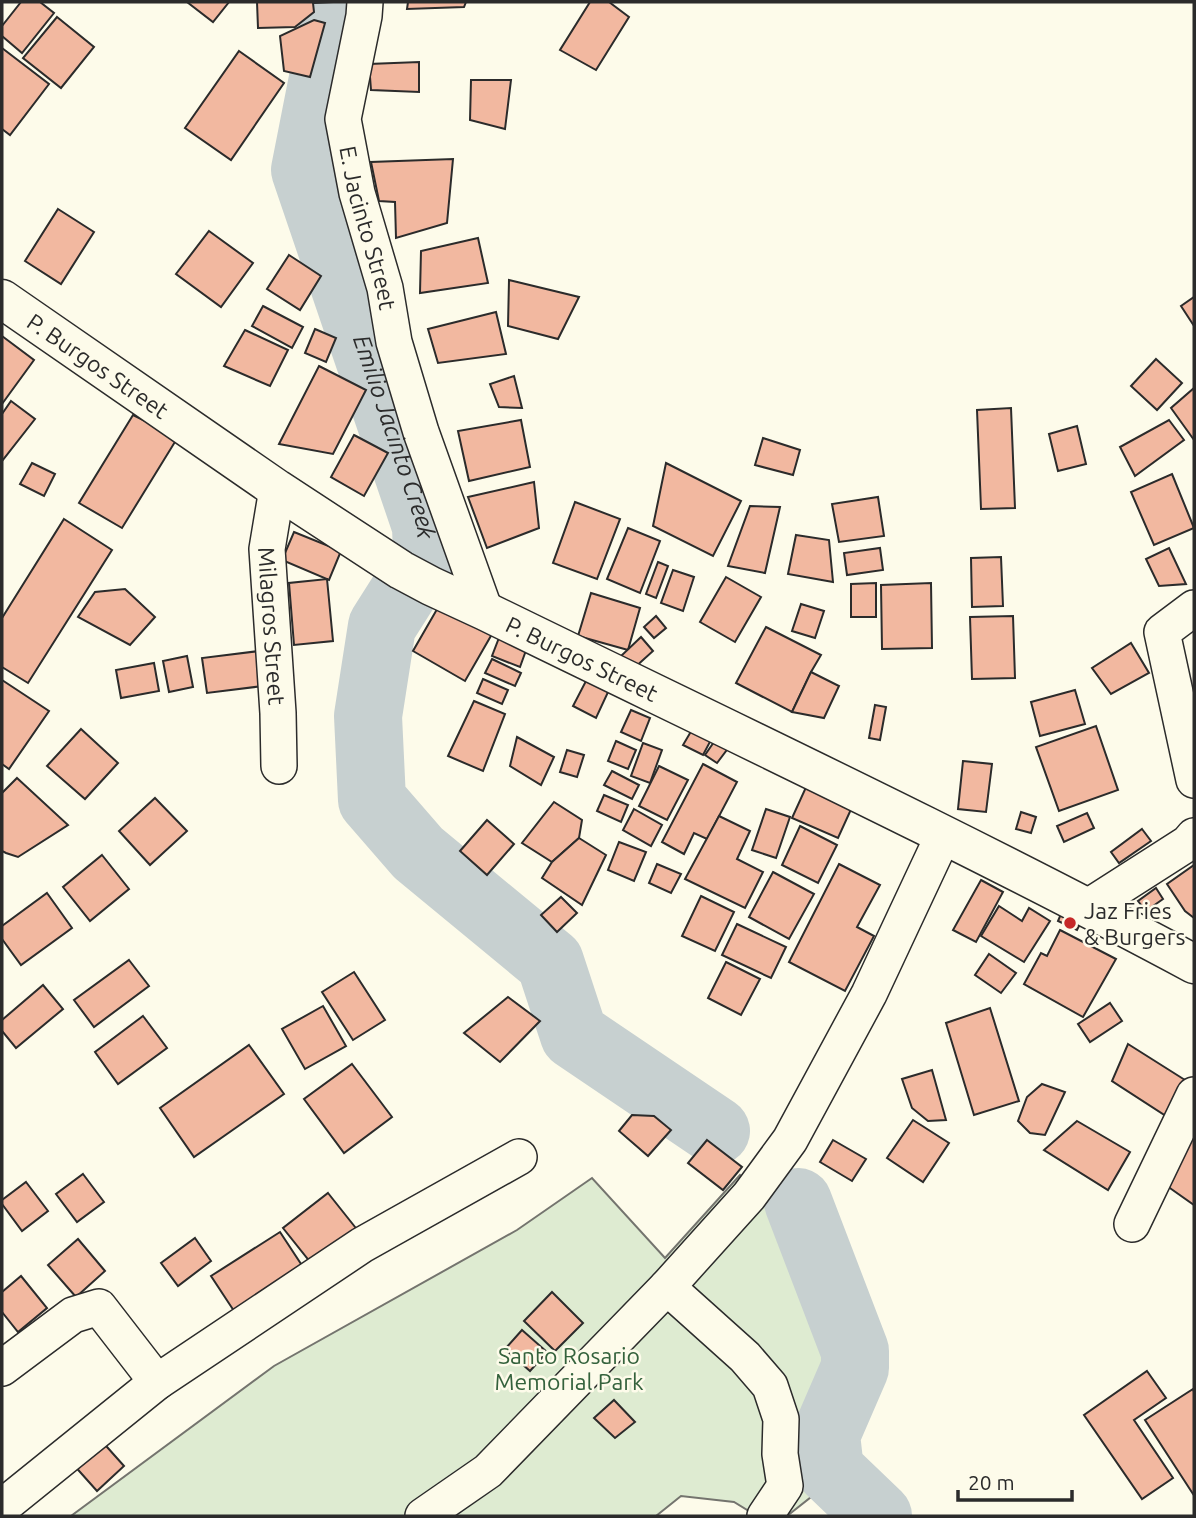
<svg xmlns="http://www.w3.org/2000/svg" width="1196" height="1518" font-family="Ubuntu,sans-serif">
	<style>
		.green { fill: #deebd1; stroke: #74746e; stroke-width: 2 }
		.lines { fill: none; stroke-linecap: round; stroke-linejoin: round }
		.river { stroke: #c7d0d0; stroke-width: 68 }
		.building { fill: #f2b8a0; stroke: #2b2b2b; stroke-width: 2 }
		.minor-casing { stroke: #2b2b2b; stroke-width: 38 }
		.tertiary-casing { stroke: #2b2b2b; stroke-width: 41 }
		.minor { stroke: #fdfbea; stroke-width: 35 }
		.tertiary { stroke: #fdfbea; stroke-width: 38 }
		.poi-dot { fill: #c62828; stroke: #fdfbea; stroke-width: 2.5 }
		.labels { text-anchor: middle; dominant-baseline: central; stroke-width: 5; stroke-linejoin: round; paint-order: stroke }
		.street-label { font-size: 23px; fill: #2b2b2b; stroke: #fdfbea }
		.poi-label { font-size: 23px; fill: #2b2b2b; stroke: #fdfbea; text-anchor: start }
		.park-label { font-size: 23px; fill: #34623c; stroke: #fdfbea }
		.water-label { font-size: 24px; font-style: italic; fill: #2b2b2b; stroke: #fdfbea }
	</style>
	<rect width="100%" height="100%" fill="#fdfbea"/>
	<path class="green" d="M740 1175 772 1207 834 1369 800 1449 811 1497 787 1516H757L734 1502 681 1496 656 1516H71L274 1366 517 1230 592 1178 665 1258Z"/>
	<g class="lines">
		<g class="river">
			<path id="s1" d="M338 2 305 170 426 526 427 555 382 626 368 716 372 800 418 853 550 962 574 1035 716 1131"/>
			<path d="M798 1202 855 1351V1368L826 1435 830 1470 878 1516"/>
		</g>
	</g>
	<g class="building">
		<path d="M21 2H40L54 13 22 53 2 36V26Z"/>
		<path d="M187 2H229L213 22Z"/>
		<path d="M257 2H333L313 3 314 12 295 27 258 28Z"/>
		<path d="M408 2H466L464 7 407 9Z"/>
		<path d="M590 2H609L629 17 596 70 560 50Z"/>
		<path d="M57 17 94 47 61 88 23 58Z"/>
		<path d="M314 20 325 23 310 77 284 71 280 36Z"/>
		<path d="M2 48 49 84 10 135 2 129Z"/>
		<path d="M239 51 284 83 231 160 185 128Z"/>
		<path d="M419 62V92L371 90 369 64Z"/>
		<path d="M471 80H511L505 129 470 120Z"/>
		<path d="M453 159 447 223 396 238 395 202 379 201 371 162Z"/>
		<path d="M58 209 94 232 61 284 25 261Z"/>
		<path d="M209 231 253 263 221 307 176 274Z"/>
		<path d="M478 238 488 283 420 293 421 251Z"/>
		<path d="M289 255 321 276 300 310 267 289Z"/>
		<path d="M509 280 579 297 558 339 508 326Z"/>
		<path d="M1194 297V326L1181 306Z"/>
		<path d="M263 306 303 327 292 348 252 326Z"/>
		<path d="M496 312 506 354 438 363 428 329Z"/>
		<path d="M315 329 336 338 326 362 305 353Z"/>
		<path d="M245 330 288 350 270 386 224 366Z"/>
		<path d="M2 336 34 360 2 404Z"/>
		<path d="M1156 359 1182 383 1157 410 1131 386Z"/>
		<path d="M319 366 366 390 333 454 279 444Z"/>
		<path d="M514 376 522 408 499 407 490 384Z"/>
		<path d="M1194 388V440L1171 408Z"/>
		<path d="M11 401 35 419 2 461V414Z"/>
		<path d="M1011 408 1015 508 981 509 977 410Z"/>
		<path d="M133 415 178 437 122 528 79 503Z"/>
		<path d="M521 420 530 467 469 481 458 431Z"/>
		<path d="M1169 420 1184 440 1135 476 1120 447Z"/>
		<path d="M1077 426 1086 464 1058 471 1049 434Z"/>
		<path d="M354 435 388 453 364 496 331 477Z"/>
		<path d="M763 438 800 450 793 475 755 465Z"/>
		<path d="M32 463 55 474 44 496 20 484Z"/>
		<path d="M666 463 741 501 713 556 653 526Z"/>
		<path d="M1172 474 1194 528 1154 545 1131 492Z"/>
		<path d="M534 482 539 528 487 548 468 497Z"/>
		<path d="M878 497 884 536 839 542 832 504Z"/>
		<path d="M575 502 620 519 597 579 553 563Z"/>
		<path d="M750 506 780 507 765 573 728 566Z"/>
		<path d="M64 519 112 550 28 683 2 667V618Z"/>
		<path d="M628 528 660 541 640 593 607 579Z"/>
		<path d="M294 532 341 551 329 580 282 560Z"/>
		<path d="M796 535 829 540 833 582 788 574Z"/>
		<path d="M880 548 883 570 847 575 844 553Z"/>
		<path d="M1169 548 1186 584 1159 586 1146 559Z"/>
		<path d="M1001 557 1003 606 972 607 971 558Z"/>
		<path d="M658 562 668 566 656 598 646 594Z"/>
		<path d="M673 570 694 577 683 611 661 603Z"/>
		<path d="M726 577 761 597 735 642 700 622Z"/>
		<path d="M327 579 333 641 294 645 289 583Z"/>
		<path d="M876 583V617H851V584Z"/>
		<path d="M931 583 932 648 882 649 881 585Z"/>
		<path d="M125 589 155 617 130 645 78 617 95 592Z"/>
		<path d="M591 593 640 608 628 650 578 636Z"/>
		<path d="M440 604 492 634 465 681 413 651Z"/>
		<path d="M801 604 824 611 815 638 792 631Z"/>
		<path d="M656 616 666 628 654 638 644 627Z"/>
		<path d="M1013 616 1015 678 972 679 970 617Z"/>
		<path d="M766 627 821 655 811 672 792 712 736 683Z"/>
		<path d="M502 630 529 642 520 667 492 656Z"/>
		<path d="M641 637 653 651 633 669 621 656Z"/>
		<path d="M1131 643 1149 673 1111 694 1092 668Z"/>
		<path d="M259 651 263 686 207 693 202 658Z"/>
		<path d="M187 656 193 687 169 692 163 661Z"/>
		<path d="M492 659 521 673 515 686 485 673Z"/>
		<path d="M154 663 159 691 121 698 116 670Z"/>
		<path d="M811 672 839 686 824 718 792 712Z"/>
		<path d="M483 679 508 690 502 704 477 693Z"/>
		<path d="M587 679 609 690 596 718 573 706Z"/>
		<path d="M2 680 49 711 9 769 2 764Z"/>
		<path d="M1075 690 1085 724 1040 736 1031 702Z"/>
		<path d="M474 701 505 714 483 771 448 756Z"/>
		<path d="M875 705 886 707 880 740 869 738Z"/>
		<path d="M631 710 650 718 641 741 621 732Z"/>
		<path d="M1096 726 1118 790 1059 811 1036 747Z"/>
		<path d="M693 728 712 738 703 755 683 745Z"/>
		<path d="M81 729 118 763 85 799 47 766Z"/>
		<path d="M517 737 554 757 541 785 510 766Z"/>
		<path d="M716 739 729 747 717 763 705 755Z"/>
		<path d="M616 741 636 750 628 769 608 761Z"/>
		<path d="M643 743 662 750 650 783 631 776Z"/>
		<path d="M567 750 584 755 577 777 560 772Z"/>
		<path d="M963 761 992 764 986 812 958 809Z"/>
		<path d="M703 764 737 782 707 839 694 833 684 854 662 842Z"/>
		<path d="M659 766 688 780 667 820 639 806Z"/>
		<path d="M612 771 639 785 632 799 604 785Z"/>
		<path d="M17 778 68 825 18 857 6 853 2 851V793Z"/>
		<path d="M807 785 853 805 838 838 792 818Z"/>
		<path d="M604 795 628 805 621 822 597 811Z"/>
		<path d="M155 798 187 831 150 865 119 831Z"/>
		<path d="M554 802 582 820 579 838 552 862 522 843Z"/>
		<path d="M634 809 662 825 651 846 623 830Z"/>
		<path d="M766 809 790 817 776 858 752 850Z"/>
		<path d="M1021 812 1036 817 1031 833 1016 829Z"/>
		<path d="M1087 813 1094 828 1064 842 1057 826Z"/>
		<path d="M719 816 750 831 737 859 763 872 745 908 685 879Z"/>
		<path d="M487 820 514 844 487 875 460 851Z"/>
		<path d="M800 826 837 845 818 883 782 865Z"/>
		<path d="M1142 829 1151 841 1119 863 1111 852Z"/>
		<path d="M579 838 606 855 582 905 542 878 552 862Z"/>
		<path d="M619 842 646 852 634 881 608 870Z"/>
		<path d="M102 855 129 889 90 921 63 887Z"/>
		<path d="M657 864 681 874 671 893 649 883Z"/>
		<path d="M839 864 880 885 857 927 874 936 845 991 789 962Z"/>
		<path d="M1194 865V918L1185 911 1167 884Z"/>
		<path d="M773 872 814 894 789 939 749 917Z"/>
		<path d="M981 880 1003 892 976 942 953 930Z"/>
		<path d="M1156 888 1163 899 1146 911 1138 901Z"/>
		<path d="M47 893 72 928 21 965 2 939V926Z"/>
		<path d="M701 896 734 912 715 951 682 936Z"/>
		<path d="M561 897 577 913 557 932 541 915Z"/>
		<path d="M999 906 1022 921 1029 908 1050 921 1024 962 981 936Z"/>
		<path d="M1063 909 1083 918 1077 930 1058 921Z"/>
		<path d="M737 924 786 947 771 978 722 955Z"/>
		<path d="M1060 930 1116 959 1083 1017 1024 984 1041 953 1047 956Z"/>
		<path d="M989 954 1016 973 1001 993 975 975Z"/>
		<path d="M129 960 149 986 94 1027 74 1000Z"/>
		<path d="M726 962 760 979 741 1015 708 998Z"/>
		<path d="M354 972 385 1020 353 1040 322 992Z"/>
		<path d="M43 985 63 1009 16 1048 2 1031V1020Z"/>
		<path d="M508 997 540 1021 500 1062 464 1033Z"/>
		<path d="M1110 1003 1122 1021 1090 1042 1078 1024Z"/>
		<path d="M323 1006 346 1046 305 1069 282 1029Z"/>
		<path d="M990 1008 1019 1101 974 1115 946 1023Z"/>
		<path d="M143 1016 167 1048 118 1084 95 1052Z"/>
		<path d="M1128 1044 1185 1080 1166 1116 1112 1081Z"/>
		<path d="M249 1045 284 1094 194 1157 160 1108Z"/>
		<path d="M352 1064 392 1117 344 1153 304 1099Z"/>
		<path d="M932 1070 946 1120 928 1121 912 1108 902 1079Z"/>
		<path d="M1042 1084 1065 1092 1045 1135 1030 1133 1018 1121 1027 1097Z"/>
		<path d="M632 1115 654 1116 671 1130 648 1156 619 1131Z"/>
		<path d="M913 1120 949 1143 923 1182 887 1158Z"/>
		<path d="M1077 1121 1130 1152 1108 1190 1044 1150Z"/>
		<path d="M1194 1132V1205L1167 1186Z"/>
		<path d="M707 1140 742 1167 723 1190 688 1163Z"/>
		<path d="M833 1140 866 1159 852 1181 820 1162Z"/>
		<path d="M83 1174 104 1202 77 1222 56 1194Z"/>
		<path d="M26 1182 48 1211 22 1231 2 1204V1200Z"/>
		<path d="M328 1193 359 1232 315 1268 283 1228Z"/>
		<path d="M280 1232 303 1267 234 1311 211 1276Z"/>
		<path d="M195 1238 211 1261 178 1286 161 1263Z"/>
		<path d="M78 1239 105 1271 76 1297 48 1265Z"/>
		<path d="M21 1276 47 1308 18 1332 2 1312V1292Z"/>
		<path d="M552 1292 583 1323 555 1351 524 1321Z"/>
		<path d="M522 1330 547 1352 530 1371 505 1349Z"/>
		<path d="M1147 1371 1166 1398 1134 1420 1173 1478 1142 1499 1084 1415Z"/>
		<path d="M1193 1389 1194 1392V1493L1193 1494 1145 1420Z"/>
		<path d="M614 1400 635 1422 615 1438 594 1418Z"/>
		<path d="M99 1438 124 1466 97 1491 72 1463Z"/>
	</g>
	<g class="lines">
		<defs>
			<g id="minor">
				<path id="s2" d="M365 2 364 16 343 119 357 193 385 288 394 342 421 432 485 611"/>
				<path id="s3" d="M277 489 267 549 278 713 279 766"/>
				<path d="M1194 608 1162 632 1194 780"/>
				<path d="M1088 907 1188 843 1194 836"/>
				<path d="M1132 1224 1194 1095"/>
				<path d="M667 1287 745 1357 770 1386 781 1419 780 1454 785 1486 765 1516"/>
				<path d="M2 1368 73 1315 99 1307 157 1382"/>
				<path d="M2 1507 157 1382 362 1245 519 1157"/>
				<path d="M423 1516 488 1471 667 1287 749 1196 790 1140 869 994 943 836"/>
			</g>
			<g id="tertiary">
				<path id="s4" d="M2 299 277 489 401 570 431 586 485 611C722 727 961 839 1194 964"/>
			</g>
		</defs>
		<use href="#minor" class="minor-casing"/>
		<use href="#tertiary" class="tertiary-casing"/>
		<use href="#minor" class="minor"/>
		<use href="#tertiary" class="tertiary"/>
	</g>
	<circle class="poi-dot" cx="1070" cy="923" r="7"/>
	<g class="labels">
		<g class="street-label">
			<text stroke="none"><textPath href="#s2" startOffset="231">E. Jacinto Street</textPath></text>
			<text stroke="none"><textPath href="#s4" startOffset="117">P. Burgos Street</textPath></text>
			<text stroke="none"><textPath href="#s3" startOffset="138">Milagros Street</textPath></text>
			<text stroke="none"><textPath href="#s4" startOffset="684">P. Burgos Street</textPath></text>
		</g>
		<g class="poi-label">
			<text x="1084" y="910">Jaz Fries<tspan x="1084" dy="26">&amp; Burgers</tspan></text>
		</g>
		<g class="park-label">
			<text x="569" y="1355">Santo Rosario<tspan x="569" dy="26">Memorial Park</tspan></text>
		</g>
		<g class="water-label">
			<text stroke="none"><textPath href="#s1" startOffset="453">Emilio Jacinto Creek</textPath></text>
		</g>
	</g>
	<rect width="1196" height="1518" fill="none" stroke="#2b2b2b" stroke-width="7"/>
	<path d="M958 1490v10h114v-10" fill="none" stroke="#2b2b2b" stroke-width="3.5"/>
	<text x="968" y="1490" font-size="21" fill="#2b2b2b" stroke="#fdfbea" stroke-width="5" paint-order="stroke">20 m</text>
</svg>
